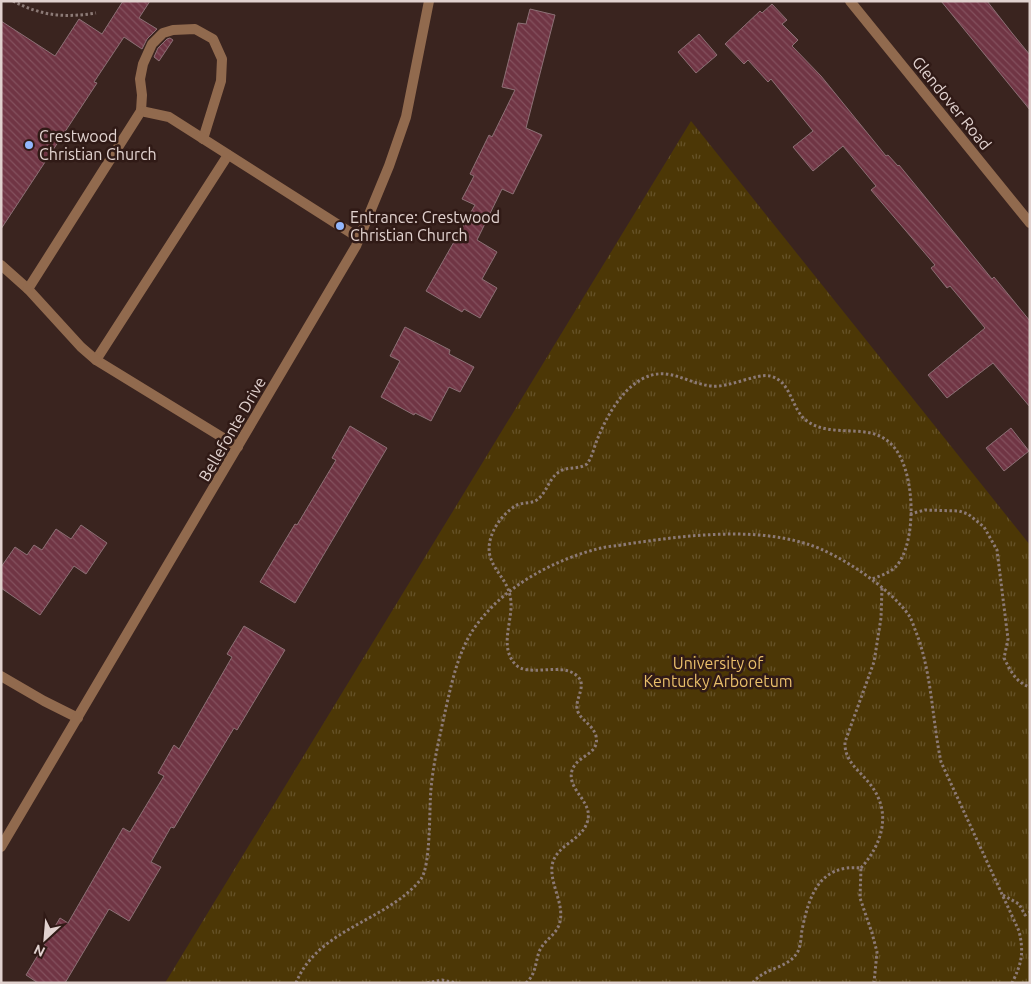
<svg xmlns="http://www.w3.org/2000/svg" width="1031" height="984" font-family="Ubuntu,sans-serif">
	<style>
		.park { fill: url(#park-tufts) }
		.building { fill: url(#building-back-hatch); stroke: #8c7075 }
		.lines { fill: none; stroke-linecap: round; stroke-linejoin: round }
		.path { stroke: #8c7a76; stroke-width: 3; stroke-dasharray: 2.5 2.5; stroke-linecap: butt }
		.lane { stroke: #916a4e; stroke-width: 10 }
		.street { stroke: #916a4e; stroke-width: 10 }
		.poi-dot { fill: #92b7fd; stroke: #301a16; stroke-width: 2 }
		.labels { text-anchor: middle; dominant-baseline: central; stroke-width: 5; stroke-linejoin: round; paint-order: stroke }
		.street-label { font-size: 16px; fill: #e1d2cf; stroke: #301a16 }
		.poi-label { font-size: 16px; fill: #e1d2cf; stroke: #301a16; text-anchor: start }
		.park-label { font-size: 16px; fill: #eabf6b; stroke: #301a16 }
	</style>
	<defs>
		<pattern id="park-tufts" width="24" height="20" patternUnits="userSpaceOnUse" patternTransform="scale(1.25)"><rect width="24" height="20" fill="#4c3706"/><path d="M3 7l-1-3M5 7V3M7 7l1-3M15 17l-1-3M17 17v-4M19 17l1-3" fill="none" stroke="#665329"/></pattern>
		<pattern id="building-back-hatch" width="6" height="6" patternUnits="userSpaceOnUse" patternTransform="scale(1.25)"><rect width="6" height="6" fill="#703544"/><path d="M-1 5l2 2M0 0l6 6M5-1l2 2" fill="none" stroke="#84515e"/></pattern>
	</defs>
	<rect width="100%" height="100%" fill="#3a241f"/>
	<path class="park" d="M691 121 1030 545V983H165Z"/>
	<g class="building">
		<path d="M123 1H150L139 18 157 29 147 39 142 49 124 37 94 82 97 83 1 229V21L55 56 79 19 102 34Z"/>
		<path d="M941 1H987L1012 33 1030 55V110Z"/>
		<path d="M772 4 787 20 782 24 798 40 792 46 821 76 886 156 888 155 898 166 899 165 992 279 994 277 1030 321V407L993 363 947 398 928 375 985 328 950 286 947 288 931 268 935 265 871 190 876 186 843 146 813 171 793 147 813 131 771 79 768 82 748 60 744 64 725 44 760 11 762 13Z"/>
		<path d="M530 9 555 15 526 128 542 135 513 194 502 189 477 240 497 252 482 279 497 288 480 318 464 309 462 312 426 291 475 205 462 199 474 176 470 174 489 135 492 137 515 90 502 87 518 23 526 24Z"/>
		<path d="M699 34 717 55 696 73 678 52Z"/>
		<path d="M170 38 173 40 159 61 154 57 158 48 167 39Z"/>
		<path d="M405 327 450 350 449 354 474 367 460 392 449 387 431 421 415 413 414 415 381 397 400 361 390 356Z"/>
		<path d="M350 426 387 448 295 603 260 582 295 524 297 525 336 460 332 458Z"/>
		<path d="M1011 428 1029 451 1004 471 986 448Z"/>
		<path d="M81 525 107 543 86 574 74 566 40 615 1 588V567L15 547 27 555 34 545 42 550 56 529 71 539Z"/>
		<path d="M244 626 285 650 237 730 234 728 174 828 171 827 151 862 161 867 129 921 109 909 65 983H38L26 975 60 918 68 923 123 828 130 832 164 776 158 773 174 745 179 749 232 657 227 654Z"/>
	</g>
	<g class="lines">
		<g class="path">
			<path d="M13 1C42 16 64 18 96 13"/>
			<path d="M910 514 925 510 959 511 968 514 984 527 997 550 1008 639 1004 658C1010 670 1016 683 1030 687"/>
			<path d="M861 868C883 843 892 812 870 784 859 770 844 761 845 742L874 662 881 618 882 588"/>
			<path d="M1003 895 1019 904 1025 915 1030 912"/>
			<path d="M296 983C318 928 388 921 421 879 431 865 429 809 431 789 433 766 438 744 443 721 450 691 456 656 473 630 501 588 552 560 601 548 609 546 618 546 627 544 648 541 669 538 690 536 729 533 769 532 807 544 838 553 892 589 910 617 912 621 914 627 916 632 932 673 932 719 941 762L1019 931C1024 952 1022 963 1012 983"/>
			<path d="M427 983 442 980 457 983"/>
			<path d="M526 983C536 974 535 964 539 952 543 941 555 936 559 925 566 906 550 886 552 866 555 844 584 841 588 819 592 800 564 788 573 768 579 755 600 754 596 736 593 725 583 722 578 712 572 699 593 682 571 672 556 665 527 676 516 665 499 648 512 623 511 603 510 581 495 574 490 556 485 537 501 514 517 505 524 502 533 504 538 499 547 492 549 478 559 472 567 466 578 470 587 464 592 457 594 448 597 440 606 418 620 391 642 379 668 365 685 383 711 386 729 388 757 373 770 376 792 381 791 410 807 421 832 439 868 422 890 443 915 465 917 534 900 561 894 572 882 575 872 579"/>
			<path d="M753 983C763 968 787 969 797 953 801 947 801 936 802 930 809 896 819 864 861 868L860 898 872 933 877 952 874 983"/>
		</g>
		<g class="lane">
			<path d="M141 111 142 95 140 79 143 64 152 44 163 33 173 30 195 29 213 39 222 59 221 81 203 139"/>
			<path d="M1 265 28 289"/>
			<path d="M96 360 228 155"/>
			<path d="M238 447 96 360 81 347 28 289 141 111 169 117 359 238"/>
		</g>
		<g class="street">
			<path d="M850 1 1030 223"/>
			<path d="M1 676 44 701 78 718"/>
			<path d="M1 847 356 246 389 166 406 117 429 1"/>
		</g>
	</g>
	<g class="poi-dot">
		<circle cx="29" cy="145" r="5"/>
		<circle cx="340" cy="226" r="5"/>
	</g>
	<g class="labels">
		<g class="street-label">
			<text transform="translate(952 103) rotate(51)">Glendover Road</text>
			<text transform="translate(232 429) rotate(-60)">Bellefonte Drive</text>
		</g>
		<g class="poi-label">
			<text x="39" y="136">Crestwood<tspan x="39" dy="18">Christian Church</tspan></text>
			<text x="350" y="217">Entrance: Crestwood<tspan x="350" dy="18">Christian Church</tspan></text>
		</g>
		<g class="park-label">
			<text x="718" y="663">University of<tspan x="718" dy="18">Kentucky Arboretum</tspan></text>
		</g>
	</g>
	<rect width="1031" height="984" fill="none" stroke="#e1d2cf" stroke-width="5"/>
	<g transform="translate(45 939) rotate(206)" stroke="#301a16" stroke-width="4" paint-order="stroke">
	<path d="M0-4L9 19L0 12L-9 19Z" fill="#e1d2cf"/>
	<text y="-8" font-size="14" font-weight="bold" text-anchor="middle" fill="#e1d2cf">N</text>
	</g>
</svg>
